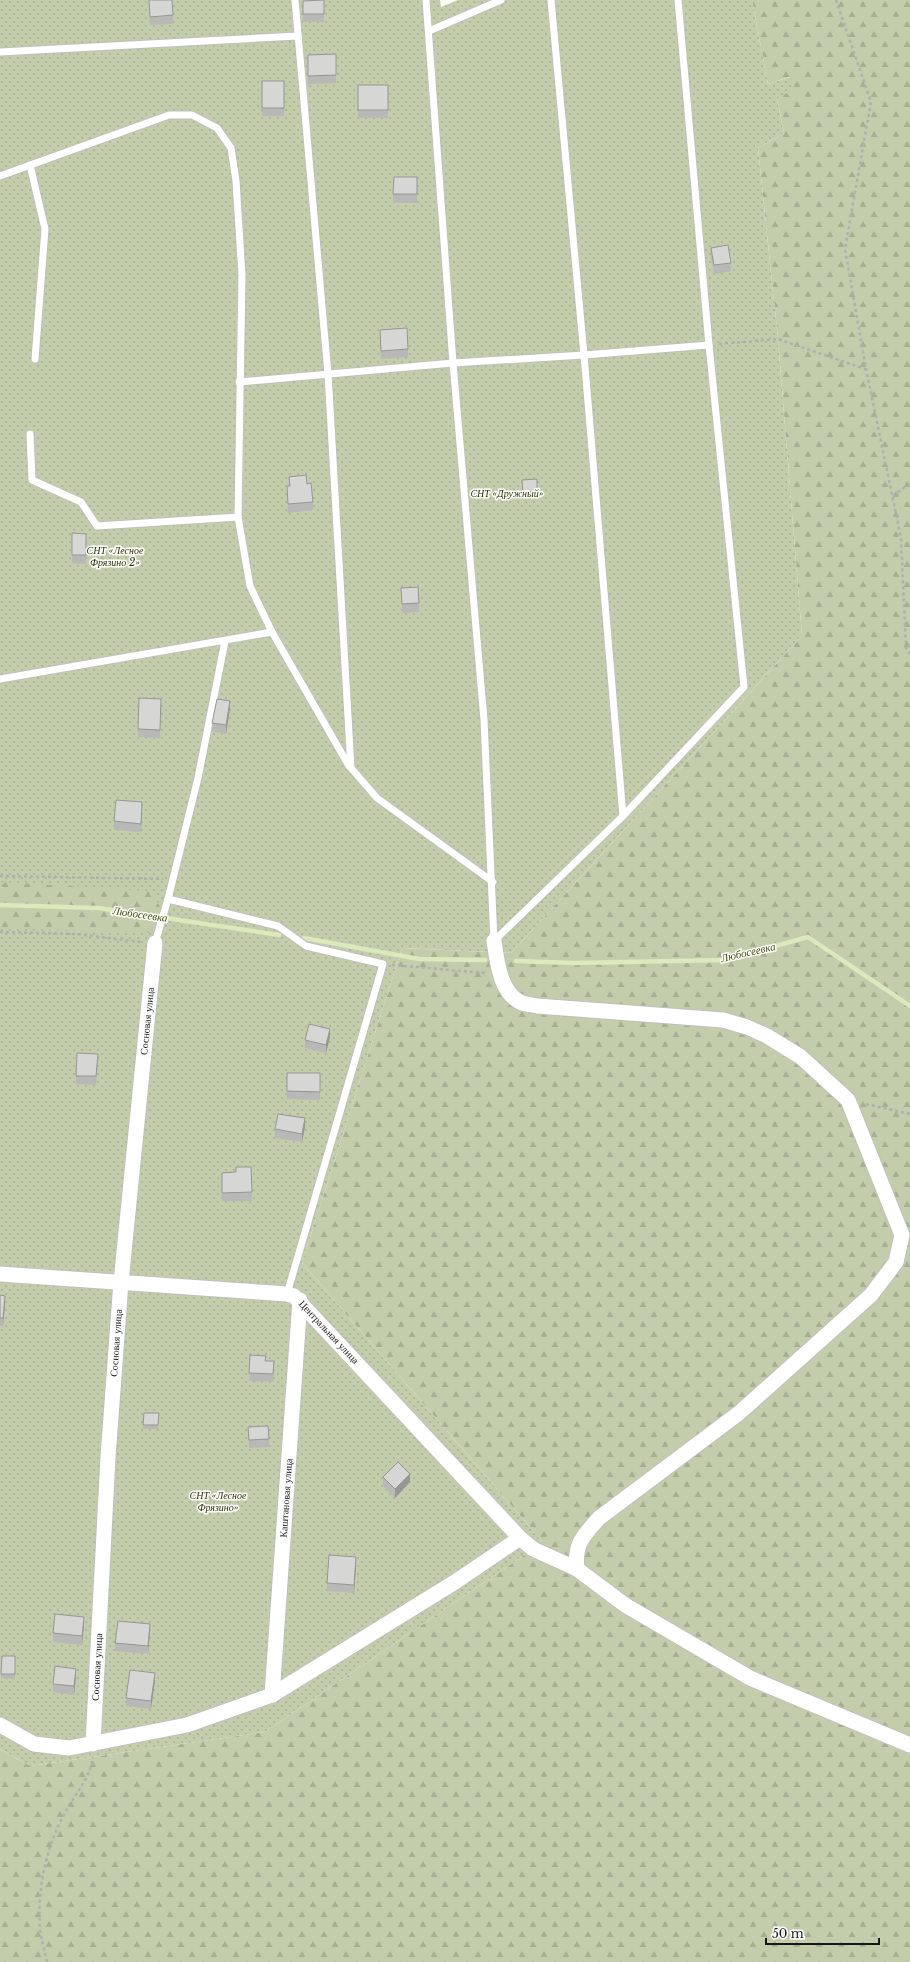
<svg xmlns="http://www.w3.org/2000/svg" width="910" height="1962" font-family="'Libre Baskerville',serif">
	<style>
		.grass { fill: url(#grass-dots) }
		.forest { fill: url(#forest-firs) }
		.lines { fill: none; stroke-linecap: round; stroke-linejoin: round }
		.stream { stroke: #dbe9bc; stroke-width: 4.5 }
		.service-casing { stroke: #bfc0bd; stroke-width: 9 }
		.minor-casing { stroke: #bfc0bd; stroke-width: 17 }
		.path { stroke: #aeb0ad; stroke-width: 2.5; stroke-dasharray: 3 3; stroke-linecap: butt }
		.service { stroke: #fff; stroke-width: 7 }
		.minor { stroke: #fff; stroke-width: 15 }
		.wall { fill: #b8b9b6 }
		.shaded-wall { fill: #969694 }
		.building { fill: #d6d7d4; stroke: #969694 }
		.labels { text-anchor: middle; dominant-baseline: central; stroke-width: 3; stroke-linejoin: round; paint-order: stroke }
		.park-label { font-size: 10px; font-style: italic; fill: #293300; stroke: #fff }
		.street-label { font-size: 10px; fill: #171716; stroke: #fff }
		.water-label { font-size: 11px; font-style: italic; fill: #42510c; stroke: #fff }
	</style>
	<defs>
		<pattern id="grass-dots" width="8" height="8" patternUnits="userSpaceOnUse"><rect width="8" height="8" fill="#c3cdac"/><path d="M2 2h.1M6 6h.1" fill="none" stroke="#a7af93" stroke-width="1.8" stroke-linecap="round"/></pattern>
		<pattern id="forest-firs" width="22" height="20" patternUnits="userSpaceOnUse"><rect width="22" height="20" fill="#c3cdac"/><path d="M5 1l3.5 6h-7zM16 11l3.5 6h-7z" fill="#a7af93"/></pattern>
	</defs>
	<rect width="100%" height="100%" fill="#f9fbf7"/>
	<path class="grass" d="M0 0H440L441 7 458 0H752L768 84 790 77 794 91 777 99 784 133 758 148 778 339 802 636 511 953 402 948 302 1263 542 1541 533 1549 265 1732 30 1766 0 1749Z"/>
	<g class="forest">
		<path d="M752 0H910V1962H0V1749L30 1766 265 1732 533 1549 542 1541 302 1263 402 948 511 953 802 636 778 339 758 148 784 133 777 99 793 90 789 77 768 84Z"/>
		<path d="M0 882 150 891 162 910 156 933 0 928Z"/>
	</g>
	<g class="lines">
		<g class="stream">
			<path d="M0 905 98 908 279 935"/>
			<path d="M304 938 419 959 485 960"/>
			<path d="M516 961 574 963 725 960 808 937 910 1006"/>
		</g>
		<defs>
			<g id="service">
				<path d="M295 0 328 374 351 768 377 798 493 882"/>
				<path d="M426 0 453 363 484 720 494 941"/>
				<path d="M678 0 709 345"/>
				<path d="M429 31 501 0"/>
				<path d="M0 52 298 36"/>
				<path d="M30 165 45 229 35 359"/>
				<path d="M0 176 169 115H192L217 128 231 148 236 181 242 275 238 517 250 586 272 632 349 766"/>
				<path d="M239 382 453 363 584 355 709 345 744 687 623 816 584 355 551 0"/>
				<path d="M30 434 32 480 81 502 97 526 238 517"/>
				<path d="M225 641 198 778 168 899 278 926 306 946 383 964 287 1294"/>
				<path d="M0 679 272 632"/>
				<path d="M494 941 623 816"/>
				<path d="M155 943 168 899"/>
			</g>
			<g id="minor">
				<path d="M494 941C497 961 500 994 522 1003 526 1004 532 1005 537 1006L723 1020 747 1027 767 1036 801 1057 848 1100 902 1235 896 1262 871 1295 739 1413 599 1518C583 1536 574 1544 577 1569"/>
				<path d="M0 1274 287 1294 294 1296 520 1538 533 1549 577 1569 625 1605 750 1678 910 1745"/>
				<path d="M272 1695 300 1300"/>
				<path d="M0 1725 34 1744 69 1748 187 1725 272 1695 455 1582 520 1538"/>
				<path d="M93 1744 108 1457 121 1282 155 943"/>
			</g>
		</defs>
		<use href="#service" class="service-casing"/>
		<use href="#minor" class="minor-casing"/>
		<g class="path">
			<path d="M836 0 871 102 845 249 866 369 901 538 906 648 910 654"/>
			<path d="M719 344 778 339 865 369"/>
			<path d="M893 496 910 483"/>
			<path d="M0 876 163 879"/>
			<path d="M0 932 76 934 141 942"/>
			<path d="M392 965 485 973"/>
			<path d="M866 1104 910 1114"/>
			<path d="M47 1962C45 1951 41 1940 40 1929 37 1889 46 1846 66 1811 76 1793 90 1778 93 1757"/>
		</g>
		<use href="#service" class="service"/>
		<use href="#minor" class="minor"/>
	</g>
	<g class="wall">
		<path d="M149 0 173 15V24L150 25Z"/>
		<path d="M324 0V22H303V1Z"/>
		<path d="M336 54V83L308 84V55Z"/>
		<rect x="262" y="81" width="22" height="35"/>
		<rect x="358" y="85" width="30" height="33"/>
		<path d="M394 177H417V203H393Z"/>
		<path d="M711 248 731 263V271L714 274 711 257Z"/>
		<path d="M380 330 408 349V357L381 359Z"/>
		<path d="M289 477 307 484 313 502V510L288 513 287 494V486H289Z"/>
		<path d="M537 479V496H523L522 480Z"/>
		<path d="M72 533 86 534V564L72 563Z"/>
		<path d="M401 588 419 603V612L402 613Z"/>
		<path d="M161 707 160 738 138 737V729Z"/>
		<path d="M230 709 226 734 212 731V723Z"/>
		<path d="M142 810 141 832 114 830V821Z"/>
		<path d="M330 1037 326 1053 305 1048V1040Z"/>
		<path d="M98 1062 96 1085 76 1084V1076Z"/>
		<path d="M287 1073H320V1100L287 1099Z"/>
		<path d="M305 1127 302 1142 275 1138V1129Z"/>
		<path d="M251 1167 252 1201H222V1173L236 1172Z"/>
		<path d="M0 1295 5 1304 3 1326H0Z"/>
		<path d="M266 1361 274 1369 273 1382 249 1381V1373Z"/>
		<path d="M144 1413H159L158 1429H143Z"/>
		<path d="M248 1427 269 1439V1447L249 1448Z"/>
		<path d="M383 1477 410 1482 395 1498 383 1486Z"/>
		<path d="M356 1566 354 1593 327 1591V1583Z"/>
		<path d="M84 1625 82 1645 53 1642V1633Z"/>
		<path d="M150 1633 148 1654 115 1651V1643Z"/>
		<path d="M2 1656H15V1679L1 1678Z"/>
		<path d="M76 1677 74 1695 53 1692V1684Z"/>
		<path d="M155 1681 151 1709 126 1706V1698Z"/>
	</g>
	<g class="shaded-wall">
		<path d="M230 701V709L226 734V725Z"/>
		<path d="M142 802V810L141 832V824Z"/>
		<path d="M330 1029V1037L326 1053V1045Z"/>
		<path d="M305 1118V1127L302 1142V1134Z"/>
		<path d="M5 1296V1304L3 1326V1318Z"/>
		<path d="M410 1474V1482L395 1498V1489Z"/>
		<path d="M356 1557V1566L354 1593V1585Z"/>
		<path d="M84 1617V1625L82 1645V1636Z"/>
		<path d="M150 1624V1633L148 1654V1646Z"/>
		<path d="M76 1669V1677L74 1695V1686Z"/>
		<path d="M155 1673V1681L151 1709V1701Z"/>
	</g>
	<g class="building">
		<path d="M149 0H172L173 15 150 17Z"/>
		<path d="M324 0V14H303V1Z"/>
		<path d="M336 54V75L308 76V55Z"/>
		<rect x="262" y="81" width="22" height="27"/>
		<rect x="358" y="85" width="30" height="25"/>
		<path d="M394 177H417V194H393Z"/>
		<path d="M728 245 731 263 714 265 711 248Z"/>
		<path d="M407 328 408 349 381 351 380 330Z"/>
		<path d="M306 475 307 484 311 483 313 502 288 504 287 486H290L289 477Z"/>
		<path d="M537 479V491L523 492 522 480Z"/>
		<path d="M72 533 86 534V555H72Z"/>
		<path d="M418 587 419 603 402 604 401 588Z"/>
		<path d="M139 698 161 699 160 730 138 729Z"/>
		<path d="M217 699 230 701 226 725 212 723Z"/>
		<path d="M116 800 142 802 141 824 114 821Z"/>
		<path d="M309 1024 330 1029 326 1045 305 1040Z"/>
		<path d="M77 1053 98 1054 96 1076H76Z"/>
		<path d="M287 1073H320V1092L287 1091Z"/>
		<path d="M278 1114 305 1118 302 1134 275 1129Z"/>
		<path d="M236 1167H251L252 1192 222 1193V1173L236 1172Z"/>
		<path d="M0 1295 5 1296 3 1318H0Z"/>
		<path d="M250 1355 266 1356 265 1361H274L273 1374 249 1373Z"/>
		<path d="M144 1413H159L158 1425H143Z"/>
		<path d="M268 1426 269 1439 249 1440 248 1427Z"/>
		<path d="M398 1462 410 1474 395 1489 383 1477Z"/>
		<path d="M329 1555 356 1557 354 1585 327 1583Z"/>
		<path d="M55 1614 84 1617 82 1636 53 1633Z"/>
		<path d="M118 1621 150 1624 148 1646 115 1643Z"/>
		<path d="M2 1656H15V1674H1Z"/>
		<path d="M55 1666 76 1669 74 1686 53 1684Z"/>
		<path d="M130 1670 155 1673 151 1701 126 1698Z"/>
	</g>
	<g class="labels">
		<g class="park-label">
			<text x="507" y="493">СНТ «Дружный»</text>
			<text x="115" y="550">СНТ «Лесное<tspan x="115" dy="12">Фрязино 2»</tspan></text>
			<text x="218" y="1495">СНТ «Лесное<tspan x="218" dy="12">Фрязино»</tspan></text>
		</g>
		<g class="street-label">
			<text transform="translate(147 1021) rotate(-84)">Сосновая улица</text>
			<text transform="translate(329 1332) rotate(47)">Центральная улица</text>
			<text transform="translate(116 1343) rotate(-86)">Сосновая улица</text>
			<text transform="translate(286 1498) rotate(-86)">Каштановая улица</text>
			<text transform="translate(97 1667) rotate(-87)">Сосновая улица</text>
		</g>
		<g class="water-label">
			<text transform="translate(140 914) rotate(8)">Любосеевка</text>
			<text transform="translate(748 952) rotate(-13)">Любосеевка</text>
		</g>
	</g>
	<path d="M766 1938v6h113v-6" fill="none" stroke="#171716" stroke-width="2"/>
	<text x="772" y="1938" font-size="12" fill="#171716" stroke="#ffffff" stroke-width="3" paint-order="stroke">50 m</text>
</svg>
